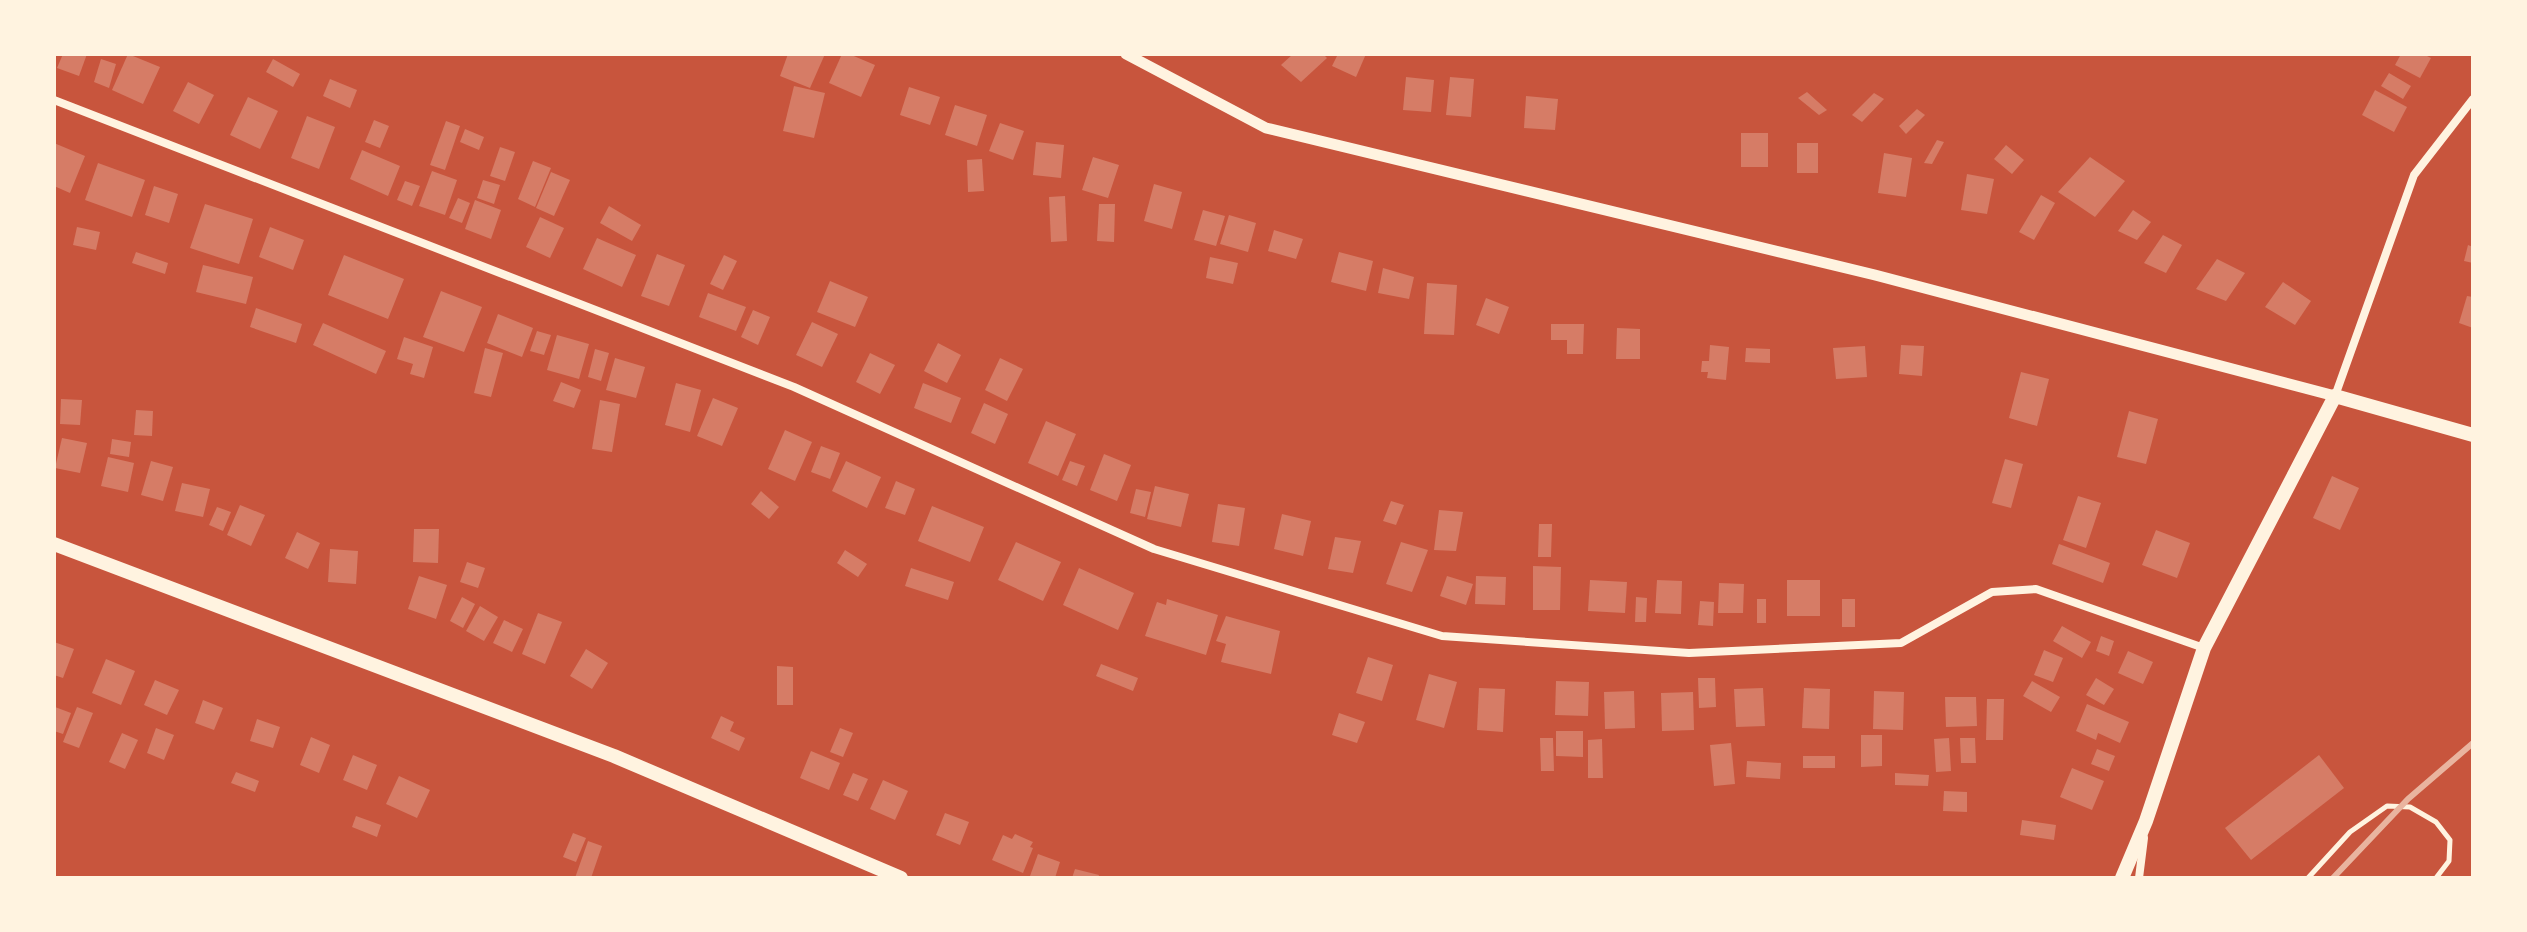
<svg xmlns="http://www.w3.org/2000/svg" width="2527" height="932" font-family="'Fira Sans Condensed',sans-serif">
	<style>
		.building { fill: #d67c66 }
		.lines { fill: none; stroke-linecap: round; stroke-linejoin: round }
		.service { stroke: #fff3e0; stroke-width: 5 }
		.minor { stroke: #fff3e0; stroke-width: 8 }
		.tertiary { stroke: #fff3e0; stroke-width: 11 }
		.secondary { stroke: #fff3e0; stroke-width: 14 }
		.rail { stroke: #e9b49f; stroke-width: 6 }
	</style>
	<rect width="100%" height="100%" fill="#c8553d"/>
	<g class="building">
		<path d="M63 54H87L79 76 57 68Z"/>
		<path d="M128 54 160 67 143 104 112 90Z"/>
		<path d="M788 54H825L810 88 780 76Z"/>
		<path d="M842 54H849L875 65 861 97 829 83Z"/>
		<path d="M1293 54H1323L1327 58 1301 82 1281 65Z"/>
		<path d="M1338 54H1366L1356 77 1332 66Z"/>
		<path d="M2401 54H2423L2431 58 2420 78 2395 65Z"/>
		<path d="M101 59 116 64 109 88 94 82Z"/>
		<path d="M273 59 300 74 293 87 266 72Z"/>
		<path d="M2389 73 2411 86 2403 99 2381 86Z"/>
		<path d="M1406 77 1434 80 1431 112 1403 110Z"/>
		<path d="M1450 77 1474 79 1471 117 1446 115Z"/>
		<path d="M330 79 357 90 350 108 323 96Z"/>
		<path d="M188 82 214 95 199 124 173 111Z"/>
		<path d="M794 86 825 93 814 138 783 131Z"/>
		<path d="M909 87 940 97 930 125 900 115Z"/>
		<path d="M2375 90 2407 107 2394 132 2362 115Z"/>
		<path d="M1807 92 1827 110 1819 115 1798 98Z"/>
		<path d="M1874 93 1884 99 1862 122 1852 115Z"/>
		<path d="M1526 96 1558 99 1555 130 1524 128Z"/>
		<path d="M248 97 278 111 260 149 230 135Z"/>
		<path d="M955 105 987 115 977 146 945 135Z"/>
		<path d="M1917 109 1925 115 1906 134 1899 126Z"/>
		<path d="M307 116 335 127 319 169 291 158Z"/>
		<path d="M374 120 389 126 380 148 365 142Z"/>
		<path d="M446 121 460 126 445 170 430 165Z"/>
		<path d="M1000 123 1024 131 1013 160 989 151Z"/>
		<path d="M465 129 484 137 479 150 460 142Z"/>
		<rect x="1741" y="133" width="27" height="34"/>
		<path d="M1937 140 1944 142 1932 164 1924 163Z"/>
		<path d="M1036 142 1064 145 1061 178 1033 175Z"/>
		<path d="M54 143 85 156 70 193 54 186Z"/>
		<rect x="1797" y="143" width="21" height="30"/>
		<path d="M2006 145 2024 160 2012 174 1994 159Z"/>
		<path d="M500 147 515 152 505 181 490 176Z"/>
		<path d="M362 150 400 166 388 196 350 179Z"/>
		<path d="M1884 153 1912 158 1906 197 1878 193Z"/>
		<path d="M1093 157 1119 165 1108 198 1082 190Z"/>
		<path d="M2090 157 2125 181 2095 217 2058 192Z"/>
		<path d="M982 159 984 191 968 192 967 160Z"/>
		<path d="M533 161 551 168 535 207 518 199Z"/>
		<path d="M98 163 145 180 132 217 85 200Z"/>
		<path d="M432 171 457 180 445 215 419 206Z"/>
		<path d="M551 172 570 180 554 216 536 208Z"/>
		<path d="M1967 174 1994 179 1987 214 1961 210Z"/>
		<path d="M483 180 500 185 494 204 477 198Z"/>
		<path d="M405 181 420 186 412 206 397 200Z"/>
		<path d="M1154 184 1182 192 1172 229 1144 221Z"/>
		<path d="M154 186 178 194 169 223 145 215Z"/>
		<path d="M2041 195 2055 203 2034 240 2019 232Z"/>
		<path d="M1065 196 1067 241 1051 242 1049 197Z"/>
		<path d="M458 198 470 203 462 223 449 218Z"/>
		<path d="M475 200 501 210 491 239 465 229Z"/>
		<path d="M205 204 253 219 239 264 190 248Z"/>
		<path d="M1099 204H1115L1114 242 1097 241Z"/>
		<path d="M609 206 641 225 632 241 600 223Z"/>
		<path d="M1203 210 1225 216 1216 246 1194 240Z"/>
		<path d="M2133 210 2151 222 2137 240 2118 231Z"/>
		<path d="M1229 215 1256 223 1248 252 1220 244Z"/>
		<path d="M540 217 564 228 550 258 526 247Z"/>
		<path d="M77 227 100 232 96 250 73 245Z"/>
		<path d="M270 227 304 240 293 270 259 257Z"/>
		<path d="M1274 230 1303 239 1296 259 1268 251Z"/>
		<path d="M2163 235 2182 245 2166 273 2144 263Z"/>
		<path d="M597 238 636 255 622 287 583 269Z"/>
		<path d="M2468 245 2473 247V263L2464 261Z"/>
		<path d="M136 252 168 263 165 274 132 263Z"/>
		<path d="M1339 252 1373 261 1366 291 1331 282Z"/>
		<path d="M657 254 685 265 669 306 641 296Z"/>
		<path d="M344 255 404 279 388 319 328 295Z"/>
		<path d="M724 255 737 261 723 290 710 284Z"/>
		<path d="M1210 257 1238 263 1233 284 1206 278Z"/>
		<path d="M2217 259 2245 273 2226 301 2196 289Z"/>
		<path d="M203 265 253 277 246 304 196 292Z"/>
		<path d="M1383 268 1414 277 1409 299 1378 293Z"/>
		<path d="M830 281 868 297 855 327 817 312Z"/>
		<path d="M2283 282 2311 301 2295 325 2265 307Z"/>
		<path d="M1427 283 1457 285 1454 335 1424 334Z"/>
		<path d="M441 291 482 307 464 352 423 337Z"/>
		<path d="M708 293 746 307 736 331 699 317Z"/>
		<path d="M2467 296 2473 297V328L2459 323Z"/>
		<path d="M1486 298 1509 307 1499 334 1476 325Z"/>
		<path d="M256 308 302 324 296 343 250 327Z"/>
		<path d="M753 310 770 317 758 345 741 337Z"/>
		<path d="M498 314 533 328 522 357 487 343Z"/>
		<path d="M812 322 838 334 822 367 796 355Z"/>
		<path d="M323 323 386 351 376 374 313 345Z"/>
		<path d="M1551 324H1584L1583 354H1567V340H1551Z"/>
		<path d="M1617 328 1640 329V359H1616Z"/>
		<path d="M537 331 551 335 544 355 530 351Z"/>
		<path d="M557 335 589 344 579 379 547 370Z"/>
		<path d="M404 337 433 347 424 378 410 374 413 364 397 359Z"/>
		<path d="M938 343 961 355 947 383 924 371Z"/>
		<path d="M1710 345 1729 347 1726 380 1707 378 1708 372H1701L1702 361H1709Z"/>
		<path d="M1901 345 1924 346 1922 376 1899 374Z"/>
		<path d="M1865 346 1867 377 1836 379 1833 348Z"/>
		<path d="M485 348 503 353 491 397 474 393Z"/>
		<path d="M1746 348 1770 349V363L1745 362Z"/>
		<path d="M595 349 609 353 601 381 588 377Z"/>
		<path d="M870 353 895 365 880 394 856 382Z"/>
		<path d="M615 358 645 367 636 398 606 390Z"/>
		<path d="M1000 358 1023 369 1007 401 985 390Z"/>
		<path d="M2021 372 2049 379 2037 426 2009 418Z"/>
		<path d="M561 382 581 390 574 408 553 401Z"/>
		<path d="M676 383 701 390 690 432 665 425Z"/>
		<path d="M923 383 961 398 951 423 914 408Z"/>
		<path d="M713 398 738 408 722 446 697 436Z"/>
		<path d="M61 399 82 400 80 425 60 424Z"/>
		<path d="M600 400 620 404 612 452 592 449Z"/>
		<path d="M984 403 1008 414 995 444 971 433Z"/>
		<path d="M136 410 153 411 152 436 134 435Z"/>
		<path d="M2129 411 2158 419 2146 464 2117 457Z"/>
		<path d="M1046 421 1076 434 1058 476 1028 463Z"/>
		<path d="M785 430 812 442 795 481 768 469Z"/>
		<path d="M62 438 87 443 80 473 55 468Z"/>
		<path d="M112 439 131 442 129 457 110 454Z"/>
		<path d="M821 446 840 453 830 479 811 472Z"/>
		<path d="M1104 454 1131 465 1117 501 1090 490Z"/>
		<path d="M108 457 134 463 128 492 101 486Z"/>
		<path d="M2005 459 2023 464 2011 508 1992 503Z"/>
		<path d="M151 461 173 467 163 501 141 495Z"/>
		<path d="M846 461 881 477 867 508 832 491Z"/>
		<path d="M1070 461 1085 466 1077 486 1062 480Z"/>
		<path d="M2332 476 2359 488 2340 530 2313 518Z"/>
		<path d="M896 481 915 489 905 515 885 508Z"/>
		<path d="M182 483 210 489 203 517 175 511Z"/>
		<path d="M1155 486 1189 494 1181 527 1147 519Z"/>
		<path d="M1136 489 1151 492 1145 517 1130 513Z"/>
		<path d="M761 491 779 507 769 519 751 504Z"/>
		<path d="M2078 496 2101 503 2086 548 2063 540Z"/>
		<path d="M1391 501 1404 505 1396 525 1383 521Z"/>
		<path d="M1218 504 1245 508 1239 546 1212 542Z"/>
		<path d="M240 505 265 515 251 546 227 535Z"/>
		<path d="M932 506 984 527 970 562 918 541Z"/>
		<path d="M217 507 231 512 223 531 209 525Z"/>
		<path d="M1439 510 1463 512 1456 551 1434 550Z"/>
		<path d="M1282 514 1311 521 1303 556 1274 549Z"/>
		<path d="M1539 524H1552L1551 557H1538Z"/>
		<path d="M414 529H439L438 563 413 562Z"/>
		<path d="M2156 530 2190 543 2177 578 2142 565Z"/>
		<path d="M297 532 320 543 308 569 285 558Z"/>
		<path d="M1335 537 1361 541 1353 573 1328 569Z"/>
		<path d="M1016 542 1061 562 1043 601 998 580Z"/>
		<path d="M1401 542 1428 550 1412 592 1386 584Z"/>
		<path d="M2059 544 2110 563 2103 583 2052 564Z"/>
		<path d="M330 549 358 551 356 584 328 582Z"/>
		<path d="M845 550 867 564 858 577 837 563Z"/>
		<path d="M467 562 485 568 478 588 460 582Z"/>
		<path d="M1533 566 1561 567 1560 610H1533Z"/>
		<path d="M911 568 954 582 948 600 905 586Z"/>
		<path d="M1079 568 1134 593 1118 630 1063 605Z"/>
		<path d="M419 576 447 585 436 619 408 609Z"/>
		<path d="M1447 576 1473 584 1466 605 1440 596Z"/>
		<path d="M1476 576 1506 577 1505 605 1475 604Z"/>
		<path d="M1590 580 1627 582 1625 613 1588 611Z"/>
		<path d="M1657 580 1682 581 1681 614 1655 613Z"/>
		<rect x="1787" y="580" width="33" height="36"/>
		<path d="M1719 583 1744 584 1743 613H1718Z"/>
		<path d="M462 597 475 604 463 628 450 621Z"/>
		<path d="M1636 597 1647 598 1646 622H1635Z"/>
		<path d="M1167 599 1218 615 1206 655 1145 636 1157 602 1166 605Z"/>
		<rect x="1757" y="599" width="9" height="24"/>
		<rect x="1842" y="599" width="13" height="28"/>
		<path d="M1700 601 1714 602 1713 626 1698 625Z"/>
		<path d="M480 606 498 617 484 641 466 631Z"/>
		<path d="M538 613 562 622 545 664 522 654Z"/>
		<path d="M1226 616 1280 631 1271 674 1221 662 1226 644 1216 641Z"/>
		<path d="M504 620 523 629 512 652 493 643Z"/>
		<path d="M2062 626 2091 642 2082 658 2053 641Z"/>
		<path d="M2101 636 2114 641 2109 656 2096 651Z"/>
		<path d="M54 642 74 649 63 678 54 675Z"/>
		<path d="M586 649 608 663 592 689 570 676Z"/>
		<path d="M2044 650 2063 658 2053 682 2034 675Z"/>
		<path d="M2128 651 2153 662 2143 684 2118 673Z"/>
		<path d="M1368 657 1393 665 1382 701 1356 693Z"/>
		<path d="M106 659 135 671 121 705 92 693Z"/>
		<path d="M1101 664 1138 678 1133 691 1096 676Z"/>
		<path d="M777 666 793 667V705H777Z"/>
		<path d="M1429 674 1457 682 1444 728 1416 720Z"/>
		<path d="M1698 678H1715L1716 707 1699 708Z"/>
		<path d="M2096 678 2114 689 2104 705 2086 695Z"/>
		<path d="M155 680 179 690 167 715 144 705Z"/>
		<path d="M1556 681 1589 682 1588 716 1555 715Z"/>
		<path d="M2032 681 2060 697 2051 712 2023 696Z"/>
		<path d="M1479 688 1505 689 1503 732 1477 730Z"/>
		<path d="M1763 688 1765 726 1736 727 1734 689Z"/>
		<path d="M1804 688 1830 689 1829 729 1802 728Z"/>
		<path d="M1634 691 1635 728 1605 729 1604 692Z"/>
		<path d="M1874 691 1904 692 1903 730 1873 729Z"/>
		<path d="M1693 692 1694 730 1662 731 1661 693Z"/>
		<path d="M1945 697H1976L1977 726 1946 727Z"/>
		<path d="M1987 699H2004L2003 740H1986Z"/>
		<path d="M203 700 223 708 214 730 195 723Z"/>
		<path d="M2087 704 2129 722 2120 743 2098 733 2096 740 2076 731Z"/>
		<path d="M55 707 71 713 63 734 54 731Z"/>
		<path d="M77 707 93 713 79 748 63 742Z"/>
		<path d="M1339 713 1365 722 1357 743 1332 735Z"/>
		<path d="M721 716 734 722 730 731 745 738 739 751 711 738Z"/>
		<path d="M257 719 280 727 273 748 250 741Z"/>
		<path d="M156 728 174 735 164 760 147 753Z"/>
		<path d="M840 728 853 733 843 757 830 752Z"/>
		<path d="M1556 731H1583V757L1556 756Z"/>
		<path d="M122 733 138 740 125 769 109 762Z"/>
		<path d="M1861 735H1882V766L1861 767Z"/>
		<path d="M311 737 330 745 319 773 300 765Z"/>
		<path d="M1540 738H1553L1554 771H1541Z"/>
		<path d="M1949 738 1951 771 1936 772 1934 739Z"/>
		<path d="M1960 738H1975L1976 763H1961Z"/>
		<path d="M1602 739 1603 778H1588V740Z"/>
		<path d="M1731 743 1735 784 1714 786 1710 745Z"/>
		<path d="M2097 749 2115 756 2109 771 2091 764Z"/>
		<path d="M811 751 840 763 829 790 800 778Z"/>
		<path d="M353 755 377 765 367 790 343 780Z"/>
		<path d="M2319 755 2344 788 2251 860 2225 828Z"/>
		<rect x="1803" y="756" width="32" height="12"/>
		<path d="M1747 761 1781 763 1780 779 1746 777Z"/>
		<path d="M2072 768 2104 781 2092 810 2060 797Z"/>
		<path d="M236 772 259 781 255 792 231 783Z"/>
		<path d="M853 773 868 779 858 801 843 795Z"/>
		<path d="M1895 773 1929 775 1928 786 1895 785Z"/>
		<path d="M399 776 430 790 417 818 386 804Z"/>
		<path d="M883 780 908 791 895 820 870 809Z"/>
		<path d="M1944 791 1967 792V812L1943 811Z"/>
		<path d="M945 813 969 822 960 845 936 835Z"/>
		<path d="M356 816 381 825 377 837 352 827Z"/>
		<path d="M2022 820 2056 825 2054 840 2020 835Z"/>
		<path d="M573 833 586 838 576 862 563 857Z"/>
		<path d="M1015 834 1033 842 1030 847 1033 848 1023 873 992 860 1003 835 1012 839Z"/>
		<path d="M588 841 602 846 591 878H575Z"/>
		<path d="M1038 854 1060 862 1055 878 1030 876Z"/>
		<path d="M1075 869 1099 875 1098 878H1072Z"/>
	</g>
	<g class="lines">
		<path class="service" d="M2308 878 2350 832 2387 806 2410 807 2436 822 2450 840 2449 861 2436 878"/>
		<g class="minor">
			<path d="M54 100 794 387 1154 549 1442 636 1689 653 1901 643 1992 592 2036 589 2204 648"/>
			<path d="M2335 396 2414 175 2473 99"/>
			<path d="M2139 878 2144 838"/>
		</g>
		<path class="tertiary" d="M1126 54 1266 128 1875 275 2335 396"/>
		<g class="secondary">
			<path d="M54 544 614 756 901 878"/>
			<path d="M2122 878 2146 821 2204 648 2335 396 2473 435"/>
		</g>
		<path class="rail" d="M2333 878 2408 799 2473 743"/>
	</g>
	<rect width="2527" height="932" fill="none" stroke="#fff3e0" stroke-width="112"/>
</svg>
